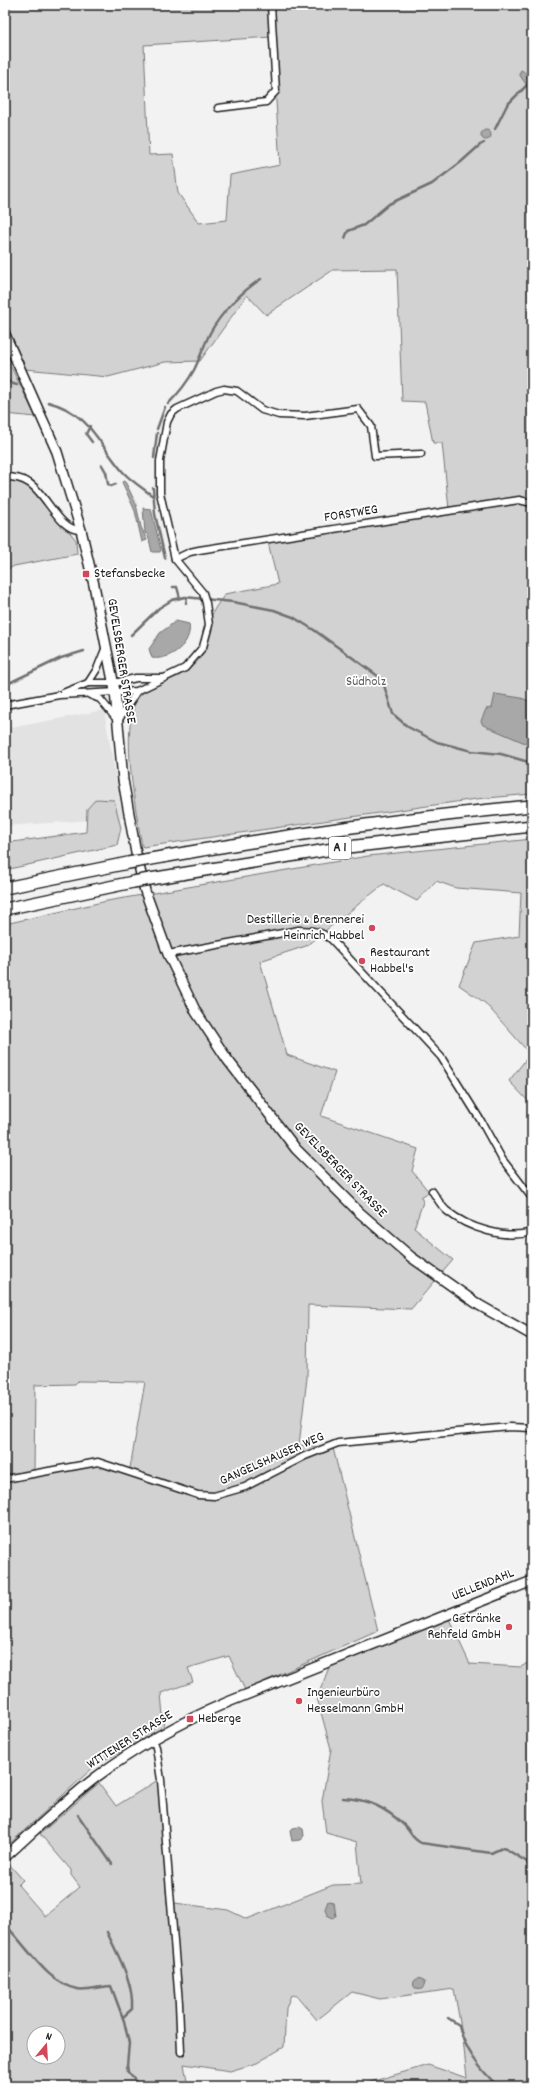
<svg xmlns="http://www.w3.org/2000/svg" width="537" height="2091" font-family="Dekko,sans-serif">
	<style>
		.built { fill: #e2e2e2 }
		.green { fill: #d2d2d2; stroke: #777; fill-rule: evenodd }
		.water { fill: #a8a8a8; stroke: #707070 }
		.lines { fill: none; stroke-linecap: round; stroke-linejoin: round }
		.stream { stroke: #707070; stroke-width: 2.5 }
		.minor-casing { stroke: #1c1c1c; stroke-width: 9 }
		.secondary-casing { stroke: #1c1c1c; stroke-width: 12 }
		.motorway-casing { stroke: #1c1c1c; stroke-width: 14 }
		.minor { stroke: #fff; stroke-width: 6 }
		.secondary { stroke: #fff; stroke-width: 9 }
		.motorway { stroke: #fff; stroke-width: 11 }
		.motorway-bridge-casing { stroke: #1c1c1c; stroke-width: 14; stroke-linecap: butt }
		.motorway-bridge { stroke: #fff; stroke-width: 11 }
		.poi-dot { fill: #d1495b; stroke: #fff; stroke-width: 1.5 }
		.labels { text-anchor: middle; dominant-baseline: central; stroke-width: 3.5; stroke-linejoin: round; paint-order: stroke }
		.shield { fill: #fff; stroke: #606060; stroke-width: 1 }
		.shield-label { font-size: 13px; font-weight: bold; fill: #1c1c1c }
		.street-label { font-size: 14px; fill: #1c1c1c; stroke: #fff }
		.poi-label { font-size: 14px; fill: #1c1c1c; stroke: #fff; text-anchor: start }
		.park-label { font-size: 14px; fill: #5c5c5c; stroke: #fff }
	</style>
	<rect width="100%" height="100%" fill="#f2f2f2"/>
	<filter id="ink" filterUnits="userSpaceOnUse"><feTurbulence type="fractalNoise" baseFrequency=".025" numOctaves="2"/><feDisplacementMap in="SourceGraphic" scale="8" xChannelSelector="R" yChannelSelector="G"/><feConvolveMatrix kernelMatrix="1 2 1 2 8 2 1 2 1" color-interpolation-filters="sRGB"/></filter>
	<g filter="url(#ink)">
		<path class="built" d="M104 710 123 818 5 826V729Z"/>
		<g class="green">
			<path d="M5 5H532V794L476 799 143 847 142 846C137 815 115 711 144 692 164 679 183 680 200 658 212 641 208 633 212 615 214 608 221 600 225 594L278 584 268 542 449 509 442 443H433L425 402 402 401 397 269 333 270 266 315 247 295 200 361 165 362 108 377 25 369 5 319ZM272 37 280 165 230 175 227 220 199 223 178 193 173 154 149 155 144 45Z"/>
			<path d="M5 355 36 417 5 414Z"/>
			<path d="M5 479 23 482 39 494 76 540 77 554 14 566 5 571Z"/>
			<path d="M96 799 114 800 121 828 117 845 5 870V843L86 832 87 809Z"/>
			<path d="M532 839V1105L509 1081 530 1054 485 1003 459 985 476 943 519 936 521 893 456 888 436 881 417 901 384 884 306 946 260 961 287 1055 335 1072 321 1116 418 1149 412 1171 429 1192 421 1197 423 1202 414 1228 453 1260 411 1309 308 1305 307 1378 299 1445 333 1448 378 1631 245 1690 229 1656 188 1668 193 1682 161 1693 164 1728 97 1764 5 1848V1482L99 1464 143 1477 130 1468 145 1382 78 1381 75 1384 35 1385 34 1471 5 1477V924L107 901 368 856Z"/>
			<path d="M448 1617 470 1664 521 1667 532 1660V2086H357L428 2065 467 2078 463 2039 454 1989 380 1999 352 1992 317 2020 297 1996 291 1995 286 2008 284 2047 257 2063 230 2071 184 2064 187 2081 183 2083 184 2086H5V1867L9 1864 23 1880 18 1885 45 1916 80 1887 71 1875V1870L40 1834 99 1783 116 1806 158 1780 167 1902 228 1910 247 1919 333 1885 361 1884 357 1842 326 1833 322 1801 331 1749 317 1698 330 1665ZM34 2033H58V2057H34Z"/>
		</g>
		<g class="water">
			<path d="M521 70C528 73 533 82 528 87L519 74Z"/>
			<circle cx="486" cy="135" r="5"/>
			<path d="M125 481 136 504 141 527 147 540 142 542 135 511 122 482Z"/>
			<path d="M143 508 151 509 161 550 160 552H152L148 535 145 533Z"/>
			<path d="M176 621 189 624C193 643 170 661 152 658L149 649 160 633Z"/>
			<path d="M495 694 521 698 532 702V746L483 725 481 721 486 709 492 708Z"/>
			<path d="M299 1827 303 1829 304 1836 300 1840 292 1841 290 1831 293 1828Z"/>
			<path d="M328 1901 334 1902 336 1917 333 1918 327 1915 325 1909Z"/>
			<circle cx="419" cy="1984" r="5.5"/>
		</g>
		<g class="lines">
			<g class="stream">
				<path d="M495 129 507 105 527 85"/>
				<path d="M345 238 348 231 364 225 389 204 432 184 461 162 480 145 484 143"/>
				<path d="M5 377 10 383 17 385"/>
				<path d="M48 402C90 413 97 442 123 472 131 481 144 489 154 497"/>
				<path d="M168 404C178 394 187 383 194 370 200 358 204 345 210 333 221 313 242 291 261 279"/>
				<path d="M90 426 86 434 92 442"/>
				<path d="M157 429 165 407"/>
				<path d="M154 458 157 433"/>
				<path d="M102 465 106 472 108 484 111 486 116 484"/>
				<path d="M153 488 155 514 165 558"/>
				<path d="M173 587H177L180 598"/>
				<path d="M186 603 187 597"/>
				<path d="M131 635 159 608 172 600 185 597 233 602 274 610 293 617 314 630 382 679 393 714 408 727 437 742 472 751 501 754 532 763"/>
				<path d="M5 685 61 658 84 651"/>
				<path d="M343 1798C368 1799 386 1808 404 1825 412 1833 410 1837 421 1843L491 1853 502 1848 506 1849 527 1862 532 1874"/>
				<path d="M78 1815 112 1864"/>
				<path d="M5 1925C26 1944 46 1983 77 1989 87 1991 100 1986 111 1986L124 2021 129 2043 127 2065 128 2072 138 2084 137 2086"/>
				<path d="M107 1932C118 1956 134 1982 132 2009L123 2017"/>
				<path d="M448 2018 459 2025C464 2048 480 2070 498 2086"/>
			</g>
			<defs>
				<g id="minor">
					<path d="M218 108 266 102 276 91 271 5"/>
					<path d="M5 477C14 477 22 478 29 483 46 493 60 532 81 530"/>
					<path d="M175 559 190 552 199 550 519 500 532 503"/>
					<path d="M88 683 97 669 106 647"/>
					<path d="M63 693 88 683H114L136 678H163"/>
					<path d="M90 695 100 699 118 721 137 691"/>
					<path d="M5 705 59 695 137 691 185 668 203 647 209 625 206 603 203 593 175 559 160 493V461L167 422 171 414 177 409 216 391 224 389 237 391 262 410 279 415 305 416 358 409 371 426 375 456 421 454"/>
					<path d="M168 954 299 930C312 930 320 931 331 939L441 1057 481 1121 502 1159 532 1198"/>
					<path d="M432 1191C437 1198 441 1206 447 1211 468 1228 506 1240 532 1232"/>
					<path d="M5 1479 98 1462 198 1495 214 1496 245 1487 305 1456 338 1443 510 1427 532 1428"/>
					<path d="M152 1739 156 1747 161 1780 179 2003 181 2052"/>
				</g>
				<g id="secondary">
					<path d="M5 335 57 452 81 530 94 585 115 691 123 780 136 853 145 891 168 954 196 1012 227 1059 296 1149 359 1212 411 1257 479 1305 532 1335"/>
					<path d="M5 1857C35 1830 64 1802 95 1778 136 1747 181 1722 228 1702L532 1581"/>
				</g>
				<g id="motorway">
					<path d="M145 860C273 837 402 818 532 806"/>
					<path d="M150 879 339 848 532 826"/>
					<path d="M5 888 128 863"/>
					<path d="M5 909 133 882"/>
				</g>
			</defs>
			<use href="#minor" class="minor-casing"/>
			<use href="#secondary" class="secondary-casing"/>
			<use href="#motorway" class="motorway-casing"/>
			<use href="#minor" class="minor"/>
			<use href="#secondary" class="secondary"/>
			<use href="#motorway" class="motorway"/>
			<defs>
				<g id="motorway-bridge">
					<path d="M128 863 145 860"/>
					<path d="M133 882 150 879"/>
				</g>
			</defs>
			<use href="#motorway-bridge" class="motorway-bridge-casing"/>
			<use href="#motorway-bridge" class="motorway-bridge"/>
		</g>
	</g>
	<g class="poi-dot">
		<rect x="82" y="570" width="8" height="8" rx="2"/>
		<circle cx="372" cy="928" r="4"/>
		<circle cx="362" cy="961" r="4"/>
		<circle cx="509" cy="1627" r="4"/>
		<circle cx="299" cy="1701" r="4"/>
		<rect x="186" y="1715" width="8" height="8" rx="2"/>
	</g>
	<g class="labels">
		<rect class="shield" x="329" y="837" width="22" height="22" rx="3"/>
		<g class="shield-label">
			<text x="340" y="848">A 1</text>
		</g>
		<g class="street-label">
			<text transform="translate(351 514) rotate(-9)">FORSTWEG</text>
			<text transform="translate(121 661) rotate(81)">GEVELSBERGER STRASSE</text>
			<text transform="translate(340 1170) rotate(46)">GEVELSBERGER STRASSE</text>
			<text transform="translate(272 1459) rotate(-24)">GANGELSHAUSER WEG</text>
			<text transform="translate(483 1585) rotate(-22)">UELLENDAHL</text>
			<text transform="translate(130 1740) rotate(-32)">WITTENER STRASSE</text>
		</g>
		<g class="poi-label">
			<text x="94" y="574">Stefansbecke</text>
			<text x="364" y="920" text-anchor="end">Destillerie &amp; Brennerei<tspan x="364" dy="16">Heinrich Habbel</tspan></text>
			<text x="370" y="953">Restaurant<tspan x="370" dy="16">Habbel's</tspan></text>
			<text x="501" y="1619" text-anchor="end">Getränke<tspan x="501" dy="16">Rehfeld GmbH</tspan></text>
			<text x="307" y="1693">Ingenieurbüro<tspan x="307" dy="16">Hesselmann GmbH</tspan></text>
			<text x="198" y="1719">Heberge</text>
		</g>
		<g class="park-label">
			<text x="366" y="682">Südholz</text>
		</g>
	</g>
	<rect width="537" height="2091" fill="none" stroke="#fff" stroke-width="20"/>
	<rect x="10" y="10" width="517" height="2071" fill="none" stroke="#1c1c1c" stroke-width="1.5" filter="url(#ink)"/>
	<g transform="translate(46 2045) rotate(18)"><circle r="19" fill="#ffffff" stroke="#a4a4a4"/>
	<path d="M0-3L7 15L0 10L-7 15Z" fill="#d1495b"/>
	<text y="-6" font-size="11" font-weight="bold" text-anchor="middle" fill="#1c1c1c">N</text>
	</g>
</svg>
